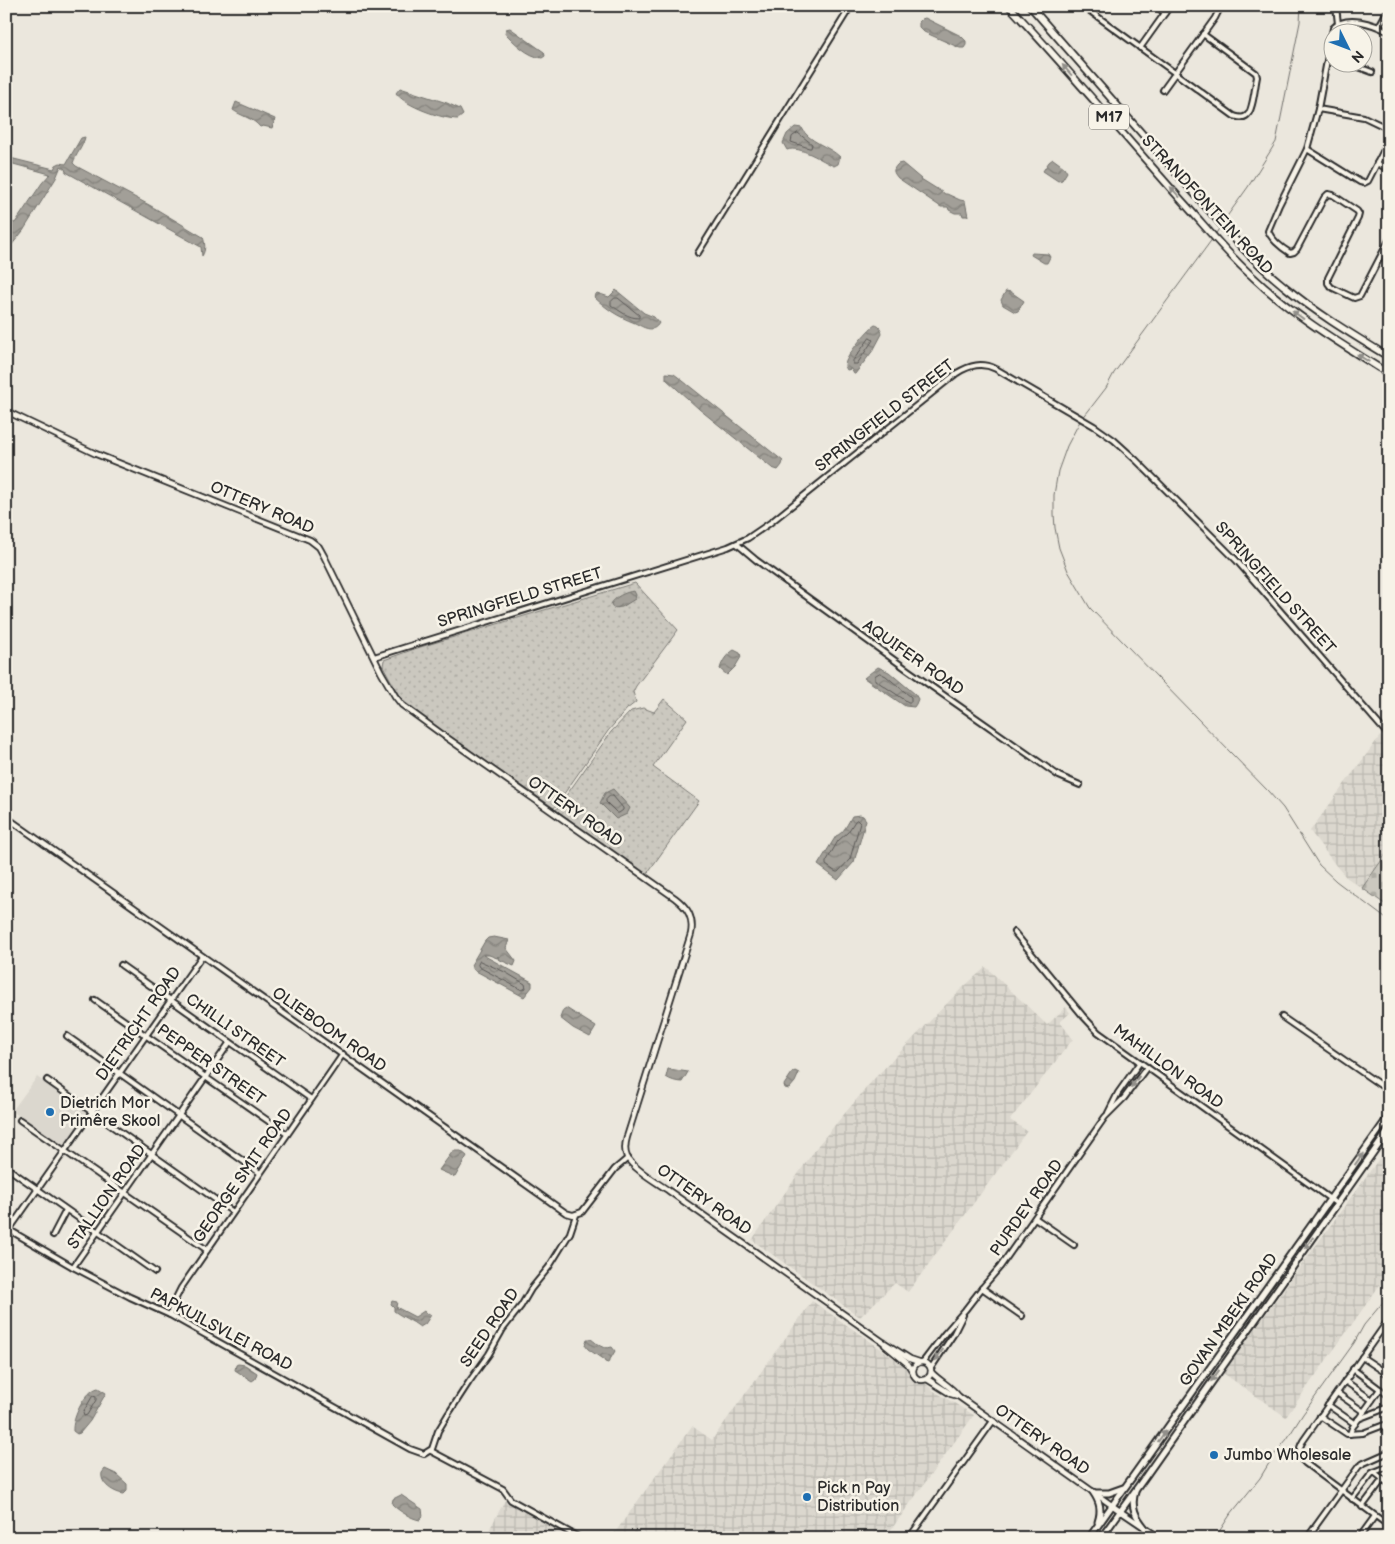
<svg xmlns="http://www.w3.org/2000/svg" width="1395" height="1544" font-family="'Balsamiq Sans',sans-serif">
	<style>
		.built { fill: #dbd7ce }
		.industrial { fill: url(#industrial-grid) }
		.grass { fill: url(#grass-dots); stroke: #7b7a75 }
		.cemetery { fill: url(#cemetery-stones); stroke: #7b7a75 }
		.water { fill: url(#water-waves); stroke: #72716c }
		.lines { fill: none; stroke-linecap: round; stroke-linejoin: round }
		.shore { stroke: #5b5957; stroke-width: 1 }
		.stream { stroke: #72716c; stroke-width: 1 }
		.minor-casing { stroke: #2b2b2b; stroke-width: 8 }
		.tertiary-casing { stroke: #2b2b2b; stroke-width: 8 }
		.secondary-casing { stroke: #2b2b2b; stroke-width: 9 }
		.primary-casing { stroke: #2b2b2b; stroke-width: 9 }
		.minor { stroke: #f7f3e8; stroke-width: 4 }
		.tertiary { stroke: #f7f3e8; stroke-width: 4.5 }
		.secondary { stroke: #f7f3e8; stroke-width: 5 }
		.primary { stroke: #f7f3e8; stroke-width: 5.5 }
		.oneway { fill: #918f8a }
		.poi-dot { fill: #1f6fb2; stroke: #f7f3e8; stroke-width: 2 }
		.labels { text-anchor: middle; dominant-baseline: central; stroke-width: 5; stroke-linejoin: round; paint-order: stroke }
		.shield { fill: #f7f3e8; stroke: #686764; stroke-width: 1 }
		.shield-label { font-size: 15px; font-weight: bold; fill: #2b2b2b }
		.street-label { font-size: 16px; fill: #2b2b2b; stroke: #f7f3e8 }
		.poi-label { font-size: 16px; fill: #2b2b2b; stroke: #f7f3e8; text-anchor: start }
	</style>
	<defs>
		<pattern id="industrial-grid" width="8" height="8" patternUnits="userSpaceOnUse" patternTransform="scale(1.25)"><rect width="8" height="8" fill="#dbd7ce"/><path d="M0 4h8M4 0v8" fill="none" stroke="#bcb9b1"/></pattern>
		<pattern id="grass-dots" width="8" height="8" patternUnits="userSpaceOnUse" patternTransform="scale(1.25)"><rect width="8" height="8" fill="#cbc8bf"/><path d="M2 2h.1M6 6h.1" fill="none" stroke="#aeaca4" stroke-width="1.8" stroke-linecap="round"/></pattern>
		<pattern id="cemetery-stones" width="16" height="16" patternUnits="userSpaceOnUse" patternTransform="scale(1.25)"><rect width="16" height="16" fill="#cbc8bf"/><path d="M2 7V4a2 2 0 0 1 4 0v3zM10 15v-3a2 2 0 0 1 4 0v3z" fill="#aeaca4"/></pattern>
		<pattern id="water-waves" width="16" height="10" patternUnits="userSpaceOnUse" patternTransform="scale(1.25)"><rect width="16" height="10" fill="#a29f98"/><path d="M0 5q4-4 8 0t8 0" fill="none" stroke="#84827c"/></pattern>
	</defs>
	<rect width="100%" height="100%" fill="#ebe7dd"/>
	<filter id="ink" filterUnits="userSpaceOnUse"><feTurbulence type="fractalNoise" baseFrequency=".02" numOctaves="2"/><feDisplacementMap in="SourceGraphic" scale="10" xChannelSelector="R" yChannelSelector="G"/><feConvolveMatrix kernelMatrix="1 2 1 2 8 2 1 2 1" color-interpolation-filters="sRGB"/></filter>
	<g filter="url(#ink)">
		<path class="built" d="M37 1077 87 1113 64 1148 12 1111Z"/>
		<g class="industrial">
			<path d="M1380 736 1389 746V850L1362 888 1346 877 1337 867 1310 831Z"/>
			<path d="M986 967 1047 1025 1066 1007 1070 1013 1060 1022 1073 1039 1010 1120 1027 1131 908 1292 895 1283 860 1317 752 1240 819 1144 873 1080 959 991Z"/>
			<path d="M1389 1145V1272L1286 1417 1223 1373Z"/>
			<path d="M812 1301 900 1362 934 1391 974 1415 885 1538H611L692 1426 712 1440Z"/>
			<path d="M505 1500 575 1538H485Z"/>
		</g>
		<g class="grass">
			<path d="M635 583 678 630 636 686 633 692 636 702 627 709 608 731 554 808 414 711 402 701 383 666 384 660 417 648Z"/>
			<path d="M664 699 687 719 653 767 699 801 646 875 556 810 611 732 631 711 643 708 654 712Z"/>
		</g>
		<path class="cemetery" d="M1389 850V907L1362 888Z"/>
		<g class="water">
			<path d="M925 18 961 36 966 41V45L964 48H960L924 32 919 27V22L922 19Z"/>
			<path d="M510 28 544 52 545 56 542 58C527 56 515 43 505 33L506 29Z"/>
			<path d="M400 88 447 103 460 109 463 115 458 119C442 119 405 106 396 93Z"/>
			<path d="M236 102 275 119 272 128 263 126 260 127C253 118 241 116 233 110Z"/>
			<path d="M795 127 802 128C808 142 829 146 840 157L838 164 834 166C822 161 800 145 787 150L783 143 787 134Z"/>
			<path d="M85 137C83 147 76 154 73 163L76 166 151 206 203 237C205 243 206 250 202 256L201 247 66 172 65 169 61 166 56 178 23 231 6 252V220L15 223 42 183 50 174 6 162V157L54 169 56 165 60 163 66 164 81 138Z"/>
			<path d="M1053 159 1064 167 1067 172 1062 180 1058 181 1043 171 1049 162Z"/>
			<path d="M902 163 921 179 945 194H947L960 200 965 201 968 216H963L962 213H955L949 210 948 207H941L898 178C893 172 892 170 898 164Z"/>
			<path d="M1032 253 1048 254 1050 257 1047 263H1044L1031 255Z"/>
			<path d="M616 290 644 313 654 317 659 323C653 334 643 327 635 323 617 316 608 310 594 297L597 293 609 297Z"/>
			<path d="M1006 291 1011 292 1024 301 1018 311 1015 312 1003 305 1001 300Z"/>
			<path d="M875 325C880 326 881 329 882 334L874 349 855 374H854L851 369 847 370C846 368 845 367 845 366 844 358 868 329 875 325Z"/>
			<path d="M666 373 674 374 678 377 783 461 782 465 778 470 772 468 699 409 666 379Z"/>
			<path d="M634 591 636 595 635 599 622 607 613 608 611 604C615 597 625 592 634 591Z"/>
			<path d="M734 650 740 653 741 657 735 667 727 675 720 669C722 661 727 654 734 650Z"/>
			<path d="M878 667 889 672 915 694 918 699 916 704 914 707 905 706 864 678Z"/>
			<path d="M613 789 630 808 627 814 616 819 600 803 605 793Z"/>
			<path d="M860 815 863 816 866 820 854 862 838 880 818 865 836 836C844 833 848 823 852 816Z"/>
			<path d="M494 937 509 940 506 948 516 961 514 966 498 959V956L497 958 489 955H483L532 982V987L524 997 474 970 471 965 485 941 488 938Z"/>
			<path d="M566 1008 596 1027 590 1037 573 1028 560 1018 563 1010Z"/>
			<path d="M668 1069H669L688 1072 682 1082C677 1082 670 1080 666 1077Z"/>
			<path d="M795 1071 799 1073 795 1082 789 1089 785 1088 784 1085 792 1073Z"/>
			<path d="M453 1151H461L467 1156 455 1177 439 1170Z"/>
			<path d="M392 1301 397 1302 396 1307 415 1317 424 1311 426 1314 428 1313 431 1315 425 1324 420 1327C411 1320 402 1317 394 1311V1307L391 1304Z"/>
			<path d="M587 1339H591C598 1344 602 1350 612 1347L615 1351 608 1363 605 1362 604 1360 588 1349 585 1345Z"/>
			<path d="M238 1364 245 1365 257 1373 255 1379 252 1381 235 1370 236 1365Z"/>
			<path d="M98 1388 106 1393 90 1421 80 1433 77 1434 73 1431C72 1418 85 1391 98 1388Z"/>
			<path d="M105 1469 116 1474 127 1484V1491L124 1494C114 1493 100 1484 102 1473Z"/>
			<path d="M401 1495 422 1509 423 1516 420 1520C412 1519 397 1510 392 1504L393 1499Z"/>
		</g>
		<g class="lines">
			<g class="shore">
				<path d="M798 133 812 144 811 148H809L791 142 792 137Z"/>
				<path d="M615 298H618L639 315V318C628 318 620 311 611 305V302Z"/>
				<path d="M870 338 873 340 857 364H853V361Z"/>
				<path d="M880 673 886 676 911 697V702H908L875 680V676Z"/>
				<path d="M610 796H613L623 808V810L619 813H617L606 802V800Z"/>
				<path d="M857 820 860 823 850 859 838 872H836L826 865V862L838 841 848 832 855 821Z"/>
				<path d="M480 961 505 972 525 984 526 988 522 990 479 967 478 965Z"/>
				<path d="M93 1396 96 1397V1400L87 1415 84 1416 83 1413Z"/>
			</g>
			<g class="stream">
				<path d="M1223 222 1248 187 1276 142 1300 22 1301 6"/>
				<path d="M1215 235 1220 227"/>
				<path d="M1213 238 1114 373 1106 388 1079 423 1067 446 1058 471 1054 495V514L1055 528 1059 548 1068 571 1090 608 1268 791 1283 808 1319 865 1336 881 1389 921"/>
				<path d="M1215 1538 1230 1515 1260 1478 1274 1455 1287 1439 1303 1414 1354 1343 1364 1325 1389 1295"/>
			</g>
			<defs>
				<g id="minor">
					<path d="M1083 6 1234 116C1238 117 1242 119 1246 116 1253 113 1255 85 1257 77L1256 73 1203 34"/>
					<path d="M1156 6 1165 13"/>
					<path d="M1336 6 1338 24"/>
					<path d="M1379 26 1389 8"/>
					<path d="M1389 32C1374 24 1347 14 1333 28L1318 109 1307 149 1279 205 1268 231C1272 240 1282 248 1290 253L1294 252 1297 249 1324 198 1328 194 1333 195 1357 211 1359 214 1358 218 1328 278V283L1331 287 1354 298 1360 296 1389 240"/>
					<path d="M1140 48 1170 6"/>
					<path d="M1335 62 1356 66 1372 72"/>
					<path d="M1163 90 1215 18 1221 6"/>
					<path d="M1318 109 1364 117 1389 129"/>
					<path d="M1307 149 1360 182 1364 183 1368 181 1389 140"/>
					<path d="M1377 163 1389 170"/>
					<path d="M698 253 851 6"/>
					<path d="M737 544 756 560 908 670 1059 776 1080 785"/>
					<path d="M374 657 728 547 748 538 770 523 957 373C970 365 982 362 996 369L1094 426 1114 440 1136 460 1236 560 1389 736"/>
					<path d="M6 817 566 1213 573 1215 582 1212 615 1169 628 1158"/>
					<path d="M1014 932 1083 1016 1098 1032 1337 1204"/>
					<path d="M121 965 311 1099"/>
					<path d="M95 1000 287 1134"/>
					<path d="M1282 1017 1389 1091"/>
					<path d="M67 1036 260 1173"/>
					<path d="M47 1080 233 1212"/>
					<path d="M1108 1113 1118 1093 1140 1062"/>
					<path d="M20 1120 207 1250"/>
					<path d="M6 1167 155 1272"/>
					<path d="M1035 1218 1074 1245"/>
					<path d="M6 1228 73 1267 130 1297 170 1315 410 1449 424 1454 432 1449 438 1431 447 1416 469 1382 489 1354 503 1329 521 1306 531 1289 549 1267 570 1233 576 1215"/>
					<path d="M9 1230 202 956"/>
					<path d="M53 1235 66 1210"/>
					<path d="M73 1267 230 1042"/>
					<path d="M982 1288 1022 1316"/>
					<path d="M170 1315 173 1304 181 1288 343 1054"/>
					<path d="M1389 1319 1303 1441C1298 1449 1298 1456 1305 1463L1389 1526"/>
					<path d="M1362 1357 1389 1375"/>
					<path d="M923 1362 945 1333 965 1310 982 1288 1000 1267 1105 1117 1124 1098 1147 1067"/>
					<path d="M931 1368 953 1335 963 1315"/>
					<path d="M1353 1369 1389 1396"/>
					<path d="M1345 1381 1372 1400"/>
					<path d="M1337 1393 1364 1412"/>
					<path d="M1328 1405 1355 1424"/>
					<path d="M1320 1416 1347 1434 1363 1433 1384 1425 1389 1432"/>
					<path d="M1358 1419 1389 1407"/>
					<path d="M1350 1434 1352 1428 1380 1389"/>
					<path d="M431 1451 503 1489 511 1500 580 1538"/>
					<path d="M1374 1472 1389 1484"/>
					<path d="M1352 1499 1372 1473 1389 1466"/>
					<path d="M1362 1507 1383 1479"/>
					<path d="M1120 1511 1160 1538"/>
					<path d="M909 1538 993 1421"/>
					<path d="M1307 1538 1359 1466 1364 1463 1389 1452"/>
					<path d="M1359 1538 1375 1516"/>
				</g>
				<g id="tertiary">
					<path d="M6 411 96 454 310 540 319 547 324 556 381 672 395 696 402 705 443 735 675 898C688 908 694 918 691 934L627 1137C625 1144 624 1151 627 1157 633 1169 658 1183 669 1191L883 1342 910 1359 919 1362"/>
					<path d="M885 1345 908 1364 913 1372"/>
					<circle cx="922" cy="1371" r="9"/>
					<path d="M931 1372C939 1381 951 1386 958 1396L1120 1511"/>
					<path d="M927 1379 951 1394 958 1396"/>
				</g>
				<g id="secondary">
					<path d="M1093 1492C1100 1502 1102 1510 1098 1522"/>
					<path d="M1135 1492C1130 1507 1136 1517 1145 1528"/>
					<path d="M1095 1493H1109L1123 1488"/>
					<path d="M1089 1538 1389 1116"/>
					<path d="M1101 1538 1145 1477 1389 1130"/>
				</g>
				<g id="primary">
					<path d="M1009 6C1069 70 1125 137 1183 202 1206 227 1227 254 1253 277 1294 316 1341 344 1389 374"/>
					<path d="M1030 6 1229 233C1246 252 1264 270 1284 286 1316 313 1353 335 1389 357"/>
				</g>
			</defs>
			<use href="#minor" class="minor-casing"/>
			<use href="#tertiary" class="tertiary-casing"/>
			<use href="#secondary" class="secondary-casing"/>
			<use href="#primary" class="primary-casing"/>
			<use href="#minor" class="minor"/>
			<use href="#tertiary" class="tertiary"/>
			<use href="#secondary" class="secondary"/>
			<use href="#primary" class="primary"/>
		</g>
		<defs><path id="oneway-solid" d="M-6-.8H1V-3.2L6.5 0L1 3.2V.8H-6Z" transform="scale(1.25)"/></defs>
		<g class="oneway">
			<use href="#oneway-solid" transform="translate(1067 70) rotate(-131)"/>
			<use href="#oneway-solid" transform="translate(1175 192) rotate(-132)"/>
			<use href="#oneway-solid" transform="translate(1298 315) rotate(-144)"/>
			<use href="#oneway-solid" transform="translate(1363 358) rotate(-148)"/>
			<use href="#oneway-solid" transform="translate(1135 1082) rotate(126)"/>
			<use href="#oneway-solid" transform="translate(1359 1159) rotate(-54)"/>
			<use href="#oneway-solid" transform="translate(1309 1243) rotate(125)"/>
			<use href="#oneway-solid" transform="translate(939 1355) rotate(125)"/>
			<use href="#oneway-solid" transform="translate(1215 1376) rotate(126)"/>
			<use href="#oneway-solid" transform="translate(1162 1436) rotate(-54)"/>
		</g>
	</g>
	<g class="poi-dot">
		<circle cx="50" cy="1112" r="5"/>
		<circle cx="1214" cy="1455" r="5"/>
		<circle cx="807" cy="1497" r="5"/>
	</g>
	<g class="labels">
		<rect class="shield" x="1089" y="104.5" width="40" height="25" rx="4"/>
		<g class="shield-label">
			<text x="1109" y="117">M17</text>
		</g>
		<g class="street-label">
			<text transform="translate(1207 205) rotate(47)">STRANDFONTEIN ROAD</text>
			<text transform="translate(885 416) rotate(-38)">SPRINGFIELD STREET</text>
			<text transform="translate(262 508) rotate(23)">OTTERY ROAD</text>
			<text transform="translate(1275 588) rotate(48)">SPRINGFIELD STREET</text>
			<text transform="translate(520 598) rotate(-17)">SPRINGFIELD STREET</text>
			<text transform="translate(913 658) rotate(35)">AQUIFER ROAD</text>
			<text transform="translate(575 812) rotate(35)">OTTERY ROAD</text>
			<text transform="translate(139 1024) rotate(-55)">DIETRICHT ROAD</text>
			<text transform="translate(329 1030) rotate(35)">OLIEBOOM ROAD</text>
			<text transform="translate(235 1031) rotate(35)">CHILLI STREET</text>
			<text transform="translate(211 1065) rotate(35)">PEPPER STREET</text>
			<text transform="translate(1168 1067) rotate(36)">MAHILLON ROAD</text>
			<text transform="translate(243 1176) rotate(-55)">GEORGE SMIT ROAD</text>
			<text transform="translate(107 1197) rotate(-55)">STALLION ROAD</text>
			<text transform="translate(704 1200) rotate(35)">OTTERY ROAD</text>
			<text transform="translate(1027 1208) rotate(-55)">PURDEY ROAD</text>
			<text transform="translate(1229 1320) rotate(-55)">GOVAN MBEKI ROAD</text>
			<text transform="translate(490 1328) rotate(-56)">SEED ROAD</text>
			<text transform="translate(221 1330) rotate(28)">PAPKUILSVLEI ROAD</text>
			<text transform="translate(1042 1440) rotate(35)">OTTERY ROAD</text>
		</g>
		<g class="poi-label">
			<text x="60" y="1103">Dietrich Mor<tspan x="60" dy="18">Primêre Skool</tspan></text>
			<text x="1224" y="1455">Jumbo Wholesale</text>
			<text x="817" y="1488">Pick n Pay<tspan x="817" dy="18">Distribution</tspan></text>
		</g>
	</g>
	<rect width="1395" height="1544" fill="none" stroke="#f7f3e8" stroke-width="25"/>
	<rect x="12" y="12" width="1370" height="1519" fill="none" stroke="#2b2b2b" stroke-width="2" filter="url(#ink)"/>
	<g transform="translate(1348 48) rotate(132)"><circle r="24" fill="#f7f3e8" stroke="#a5a39c"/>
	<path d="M0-4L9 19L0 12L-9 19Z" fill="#1f6fb2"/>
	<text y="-8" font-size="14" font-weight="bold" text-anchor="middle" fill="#2b2b2b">N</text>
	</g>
</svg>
